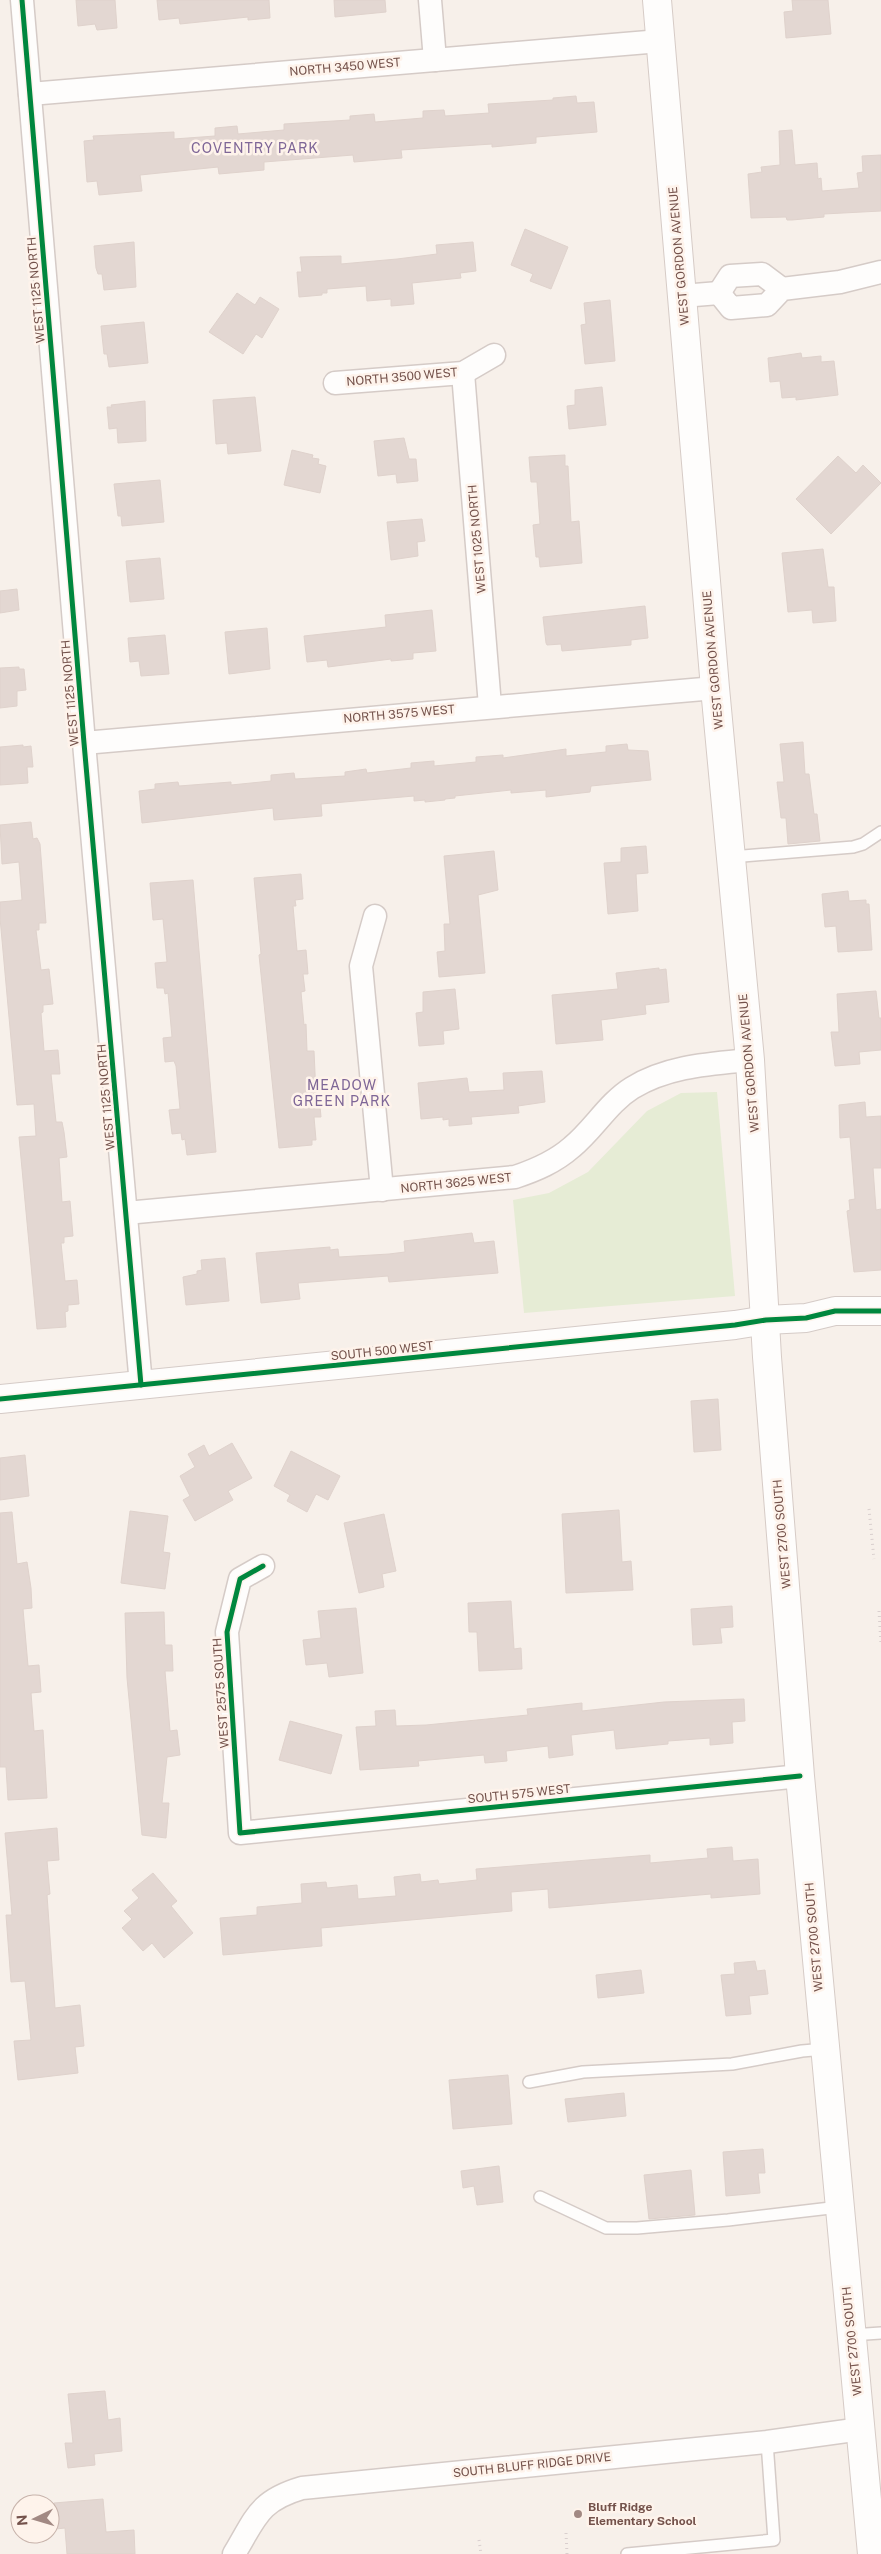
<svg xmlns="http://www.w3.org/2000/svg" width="881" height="2554" font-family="'Public Sans',sans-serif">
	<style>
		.green { fill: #e6ecd5 }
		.building { fill: #e3d7d2; stroke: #dfd2cc }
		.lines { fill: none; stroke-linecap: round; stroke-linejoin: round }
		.service-casing { stroke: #d5cbc7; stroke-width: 14 }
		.minor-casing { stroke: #d5cbc7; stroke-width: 25 }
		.tertiary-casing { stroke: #d5cbc7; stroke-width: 30 }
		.secondary-casing { stroke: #d6cbc6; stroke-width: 30 }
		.path { stroke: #d9cfce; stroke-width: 3; stroke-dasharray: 1 4; stroke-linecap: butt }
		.service { stroke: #fefdfc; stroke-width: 11 }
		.minor { stroke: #fefdfc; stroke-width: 22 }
		.tertiary { stroke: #fefdfc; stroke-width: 28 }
		.secondary { stroke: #fefdfc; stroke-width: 28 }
		.cycleway-casing { stroke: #fef3eb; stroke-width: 8 }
		.cycleway { stroke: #00873e; stroke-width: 5 }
		.poi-dot { fill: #a28983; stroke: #fef3eb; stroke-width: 2 }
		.labels { text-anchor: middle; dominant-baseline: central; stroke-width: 5; stroke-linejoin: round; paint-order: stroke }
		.street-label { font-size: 12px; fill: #74524b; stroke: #fef3eb }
		.poi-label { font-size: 12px; font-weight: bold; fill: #74524b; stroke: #fef3eb; text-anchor: start }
		.neighbourhood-label { font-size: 14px; letter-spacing: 1px; fill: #7e6697; stroke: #fef3eb }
	</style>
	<rect width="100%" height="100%" fill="#f7f0ea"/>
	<path class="green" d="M717 1092 735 1296 524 1313 513 1200 549 1193 588 1172 647 1111 681 1093Z"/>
	<g class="building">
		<path d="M76 0H115L117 28 97 30 95 24 78 26Z"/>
		<path d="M157 0H269L270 18 248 20V17L180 24 179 18 159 20Z"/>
		<path d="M334 0H385L386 12 335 17Z"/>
		<path d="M792 0H828L831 34 786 38 784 12 793 11Z"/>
		<path d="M576 96 577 103 594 102 597 132 536 137V143L492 147V144L401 150 402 158 354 162 353 155 264 162V170L219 174 218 167 140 175 142 191 99 195 97 181 87 182 84 141 94 140 93 136 174 132V139L215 136V128L237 126 238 134 284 130V124L350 120V116L374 114 375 122 423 118V111L444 110 445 116 489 113 488 104 553 100V98Z"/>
		<path d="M792 130 795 165 817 163 818 179 821 178 822 191 859 188 857 173 863 172 862 156 881 155V211L824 214V217L792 220H787L786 217 751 218 748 174 762 172 761 167 780 165 779 131Z"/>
		<path d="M525 229 568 247 551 289 530 281 533 274 511 265Z"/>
		<path d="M134 242 136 287 104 290 102 274H98L96 268 94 246Z"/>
		<path d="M473 242 476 271 460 273 461 278 412 283 414 304 391 306V299L367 301 366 286 327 289V293H322V295L299 297 297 272H302L300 257 341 256V264L397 259 437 254 436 245Z"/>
		<path d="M237 293 255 305 260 297 279 309 262 338 256 334 243 354 209 332Z"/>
		<path d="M610 300 615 361 585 364 581 325 586 324 584 303Z"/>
		<path d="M144 322 148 363 109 367 107 354H104L101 326Z"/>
		<path d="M801 353 802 358 821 356V362L834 361 838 395 796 400V397L782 398 780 381 770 382 768 358Z"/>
		<path d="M602 387 606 425 569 429 567 406 575 405V390Z"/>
		<path d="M255 397 261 451 228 454 227 443 216 444 213 400Z"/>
		<path d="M145 401 146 441 118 443 117 428 109 429 107 407H112L111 405Z"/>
		<path d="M404 438 409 459H416L418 481 397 483 396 474 378 476 374 441Z"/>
		<path d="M292 450 313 455 312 458 319 459 318 464 326 466 320 493 284 485Z"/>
		<path d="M565 455V466H568L571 522 579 521 582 563 540 567 539 557H536L533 525 540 524 537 482H531L529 457Z"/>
		<path d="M838 456 856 473 863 465 881 483 831 534 796 499Z"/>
		<path d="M160 480 164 522 122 526 121 516H118L114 484Z"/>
		<path d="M422 519 425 541 417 542 418 556 391 560 387 522Z"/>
		<path d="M823 549 828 587H834L836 621 813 623 812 610 788 612 782 553Z"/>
		<path d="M160 558 164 599 130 602 126 561Z"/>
		<path d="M17 589 19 610 0 613V591Z"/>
		<path d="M645 606 648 638 631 640V645L562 651 561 644 547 645 546 643 543 617Z"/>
		<path d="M432 610 436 651 413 653V659L391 661V659L328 667 327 660 307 662 304 636 386 627 385 615Z"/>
		<path d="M267 628 270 669 229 674 225 632Z"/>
		<path d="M165 635 169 674 141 676 139 661 130 662 128 638Z"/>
		<path d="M19 667V669H24L26 690 17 691V706L0 708V668Z"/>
		<path d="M803 742 805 774H809L814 814H817L820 841 788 844 786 818H781L777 782H784L780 744Z"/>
		<path d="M627 744 628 750 648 751 651 780 591 786 590 792 546 797V790L511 793V790L455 796V798L445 799V800L425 802V800L414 801V796L321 804 322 816 274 820 273 808 142 823 139 791 155 789V784L178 782 179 786 231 782V785L271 781V775L294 773 295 779 345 776V772L366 769 367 773 411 768V763L434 761V766L476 762V757L503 755V758L566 749V756L606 752V746Z"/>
		<path d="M23 745V747L31 746 33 767H27L28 783 0 785V747Z"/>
		<path d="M31 822 33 839 37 838 40 844 46 923H39V930H36L41 970 49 969 53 1004 43 1005V1012L41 1013 44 1051 58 1050 60 1074H51L56 1122H62L64 1132 67 1157 59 1158 62 1202 70 1201 73 1236 64 1237V1243H61L65 1281 77 1280 79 1304 68 1305V1311L65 1312 66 1327 37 1329 19 1137 36 1136 34 1104 17 1105 0 918V902L22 900 19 862 2 864 0 825Z"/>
		<path d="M646 846 648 873 636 874 638 911 608 914 604 863 621 862V848Z"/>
		<path d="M494 851 498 890 478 895 485 973 439 977 437 952 445 951 444 924H450L444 856Z"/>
		<path d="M301 874 303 899 295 900 296 906H293L297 951 306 950 308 974H303L305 991 301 992 304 1025 306 1024 307 1051H314L316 1095H319L321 1117H314L316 1140H312V1145L279 1148 259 955 261 954 254 878Z"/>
		<path d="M193 880 216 1152 187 1155 185 1139 182 1140 181 1133 172 1134 169 1110 180 1109 176 1066 174 1061 165 1062 163 1038 172 1037 168 993 165 994 164 988H157L155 963 167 962 163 919 153 920 150 883Z"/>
		<path d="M848 891 849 901 866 900V904H869L872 950 838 952 836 926 825 927 822 894Z"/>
		<path d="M659 968V970L666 969 669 1002 645 1005 646 1014 601 1020 603 1040 556 1044 552 995 618 989 616 973Z"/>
		<path d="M455 989 459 1029 443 1031 444 1044 419 1046 416 1013 423 1012V992Z"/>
		<path d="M876 991 879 1018H881V1050L859 1052 860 1064 835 1066 831 1032H839L837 994Z"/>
		<path d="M542 1071 545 1102 518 1106 519 1113 471 1117 472 1124 449 1126V1119L443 1120V1117L421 1119 418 1083 467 1078 469 1092 504 1090 503 1073Z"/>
		<path d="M865 1102 866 1117 881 1116V1168H873L876 1210 881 1209V1270L854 1272 847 1211 850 1210 849 1200 855 1199 850 1137 840 1138 839 1105Z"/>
		<path d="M472 1233 474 1243 494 1241 498 1273 389 1282 388 1276 298 1283 300 1299 261 1303 256 1253 330 1247V1250L338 1249 339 1257 389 1254 405 1252 404 1241Z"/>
		<path d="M225 1258 229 1301 186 1305 183 1277 197 1274V1271L202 1270 201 1260Z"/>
		<path d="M718 1399 721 1450 694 1452 691 1401Z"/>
		<path d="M232 1443 252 1478 228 1491 233 1500 195 1521 183 1500 190 1496 180 1476 195 1467 188 1454 204 1445 209 1456Z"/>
		<path d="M291 1451 340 1476 328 1500 316 1494 307 1512 287 1501 290 1495 274 1486Z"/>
		<path d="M25 1455 29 1496 0 1500V1458Z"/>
		<path d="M619 1510 622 1562 631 1561 633 1590 566 1593 562 1514Z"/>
		<path d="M130 1511 168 1516 163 1552 170 1553 165 1589 121 1583Z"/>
		<path d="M12 1512 17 1564 27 1562 31 1588 32 1608 23 1609 28 1666 39 1665 41 1692 31 1693 34 1731 43 1730 47 1798 8 1800 6 1767H0V1513Z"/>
		<path d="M384 1514 396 1571 382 1574 384 1587 359 1593 344 1523Z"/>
		<path d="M511 1601 514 1649 521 1648 522 1669 479 1671 477 1632H469L468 1603Z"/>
		<path d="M732 1606 733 1627 720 1628 722 1643 693 1645 691 1609Z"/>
		<path d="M356 1608 363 1673 329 1677 327 1663 306 1665 303 1640 321 1638 318 1611Z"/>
		<path d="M164 1612 165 1645H172L173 1671H165L170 1731 177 1730 180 1755 167 1757 162 1803H169L166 1838 142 1835 127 1678 125 1613Z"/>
		<path d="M744 1699 745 1721 732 1722 733 1743 710 1745V1738L668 1741V1744L616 1749 614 1730 571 1735 573 1755 549 1758 548 1746 506 1751 507 1761 485 1763 484 1755 418 1761 419 1766 360 1770 356 1727 376 1726 375 1711 395 1710 396 1726 426 1725 528 1715 527 1709 582 1703V1711L664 1702Z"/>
		<path d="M290 1721 342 1735 331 1774 279 1760Z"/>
		<path d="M57 1828 59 1860 47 1861 50 1894 47 1895 55 2008 80 2005 84 2046 75 2047 78 2073 18 2080 14 2041 31 2040 25 1981 11 1982 6 1915H12L5 1833Z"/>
		<path d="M732 1847 733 1861 758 1859 760 1894 711 1898V1894L549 1908 548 1889 511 1892 512 1911 321 1928 322 1946 223 1955 220 1918 257 1915V1907L302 1903 301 1884 326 1882 327 1888 357 1885 358 1899 396 1896 394 1877 420 1874 421 1882 438 1880 439 1884 477 1880 476 1869 650 1855V1863L708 1858 707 1849Z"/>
		<path d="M153 1873 177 1901 171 1906 193 1933 164 1958 152 1943 143 1951 122 1928 132 1919 124 1911 139 1898 132 1890Z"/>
		<path d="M755 1961 757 1971 765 1970 768 1994 749 1996 751 2014 726 2016 721 1975 735 1974 734 1963Z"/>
		<path d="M641 1970 644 1993 598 1998 596 1975Z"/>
		<path d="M508 2075 512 2124 453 2129 449 2080Z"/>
		<path d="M624 2093 626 2116 568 2122 565 2099Z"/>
		<path d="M763 2149 765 2173H758L760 2193 726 2196 723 2152Z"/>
		<path d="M499 2166 503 2202 477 2205 474 2186 463 2188 461 2171Z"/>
		<path d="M691 2170 695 2215 649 2219 644 2175Z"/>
		<path d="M105 2391 108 2420 120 2418 122 2451 94 2454 95 2465 68 2468 65 2443H73L68 2394Z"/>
		<path d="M103 2499 106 2532 134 2530 135 2554H67L65 2528 56 2529 54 2503Z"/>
	</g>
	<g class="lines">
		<defs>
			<g id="service">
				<path d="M731 857 853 847 863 844 881 832"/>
				<path d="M529 2082 583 2072 732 2064 802 2051 825 2049"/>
				<path d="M540 2197 606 2228H637L728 2220 839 2207"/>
				<path d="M851 2335 881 2333"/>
				<path d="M627 2554 774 2540 767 2442"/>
			</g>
			<g id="minor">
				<path d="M22 0 84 743 141 1385"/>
				<path d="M430 0 435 60"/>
				<path d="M30 94 660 41"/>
				<path d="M719 293 731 308 767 305 782 289 840 282 881 272"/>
				<path d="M719 293 730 276 762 274 782 289"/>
				<path d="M682 296 719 293"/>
				<path d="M463 373 490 706"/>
				<path d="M335 383 463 373 494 355"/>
				<path d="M84 743 715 688"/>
				<path d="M375 916 361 966 382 1190"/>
				<path d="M126 1213 515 1177C536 1170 555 1162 572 1147 594 1129 608 1103 632 1088 668 1066 709 1064 750 1060"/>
				<path d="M263 1566 240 1579 227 1632 240 1833 800 1776"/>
				<path d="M234 2554C256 2518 258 2501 302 2488L767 2442 861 2429"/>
			</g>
			<path id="tertiary" d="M0 1399 735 1325 766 1320 806 1318 835 1311H881"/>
			<path id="secondary" d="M657 0 715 688 750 1060 767 1357 800 1776 872 2554"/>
		</defs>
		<use href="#service" class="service-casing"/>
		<use href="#minor" class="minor-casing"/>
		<use href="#tertiary" class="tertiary-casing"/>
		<use href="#secondary" class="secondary-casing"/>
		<g class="path">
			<path d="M869 1509 874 1559"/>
			<path d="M879 1611 881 1644"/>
			<path d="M566 2533 567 2554"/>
			<path d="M479 2540 481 2554"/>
		</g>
		<use href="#service" class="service"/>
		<use href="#minor" class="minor"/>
		<use href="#tertiary" class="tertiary"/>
		<use href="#secondary" class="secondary"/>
		<defs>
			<g id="cycleway">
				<path d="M22 0 84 743 141 1385"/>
				<path d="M0 1399 735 1325 766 1320 806 1318 835 1311H881"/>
				<path d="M263 1566 240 1579 227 1632 240 1833 800 1776"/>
			</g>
		</defs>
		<use href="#cycleway" class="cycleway-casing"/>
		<use href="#cycleway" class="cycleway"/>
	</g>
	<circle class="poi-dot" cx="578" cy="2514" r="5"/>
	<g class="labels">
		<g class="street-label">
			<text transform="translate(345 67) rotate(-5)">NORTH 3450 WEST</text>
			<text transform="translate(679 256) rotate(-95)">WEST GORDON AVENUE</text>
			<text transform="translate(36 290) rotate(-95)">WEST 1125 NORTH</text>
			<text transform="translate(402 377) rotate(-5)">NORTH 3500 WEST</text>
			<text transform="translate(477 539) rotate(-95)">WEST 1025 NORTH</text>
			<text transform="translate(713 660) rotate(-95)">WEST GORDON AVENUE</text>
			<text transform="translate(70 693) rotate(-95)">WEST 1125 NORTH</text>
			<text transform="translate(399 714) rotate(-5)">NORTH 3575 WEST</text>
			<text transform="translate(749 1063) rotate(-95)">WEST GORDON AVENUE</text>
			<text transform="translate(106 1097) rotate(-95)">WEST 1125 NORTH</text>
			<text transform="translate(456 1183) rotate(-6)">NORTH 3625 WEST</text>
			<text transform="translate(382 1351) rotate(-6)">SOUTH 500 WEST</text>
			<text transform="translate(782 1534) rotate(-95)">WEST 2700 SOUTH</text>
			<text transform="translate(221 1693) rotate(-94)">WEST 2575 SOUTH</text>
			<text transform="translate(519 1794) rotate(-6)">SOUTH 575 WEST</text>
			<text transform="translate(814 1937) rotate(-95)">WEST 2700 SOUTH</text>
			<text transform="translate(852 2341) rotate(-96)">WEST 2700 SOUTH</text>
			<text transform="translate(532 2465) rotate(-6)">SOUTH BLUFF RIDGE DRIVE</text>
		</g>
		<g class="poi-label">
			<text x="588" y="2507">Bluff Ridge<tspan x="588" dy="14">Elementary School</tspan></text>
		</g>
		<g class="neighbourhood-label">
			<text x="255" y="148">COVENTRY PARK</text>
			<text x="342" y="1085">MEADOW<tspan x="342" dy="16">GREEN PARK</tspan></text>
		</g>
	</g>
	<g transform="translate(35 2519) rotate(265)"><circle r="24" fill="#fef3eb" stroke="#c7b3ab"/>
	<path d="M0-4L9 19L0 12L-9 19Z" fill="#a28983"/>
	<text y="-8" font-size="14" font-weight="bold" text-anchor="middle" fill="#74524b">N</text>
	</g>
</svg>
